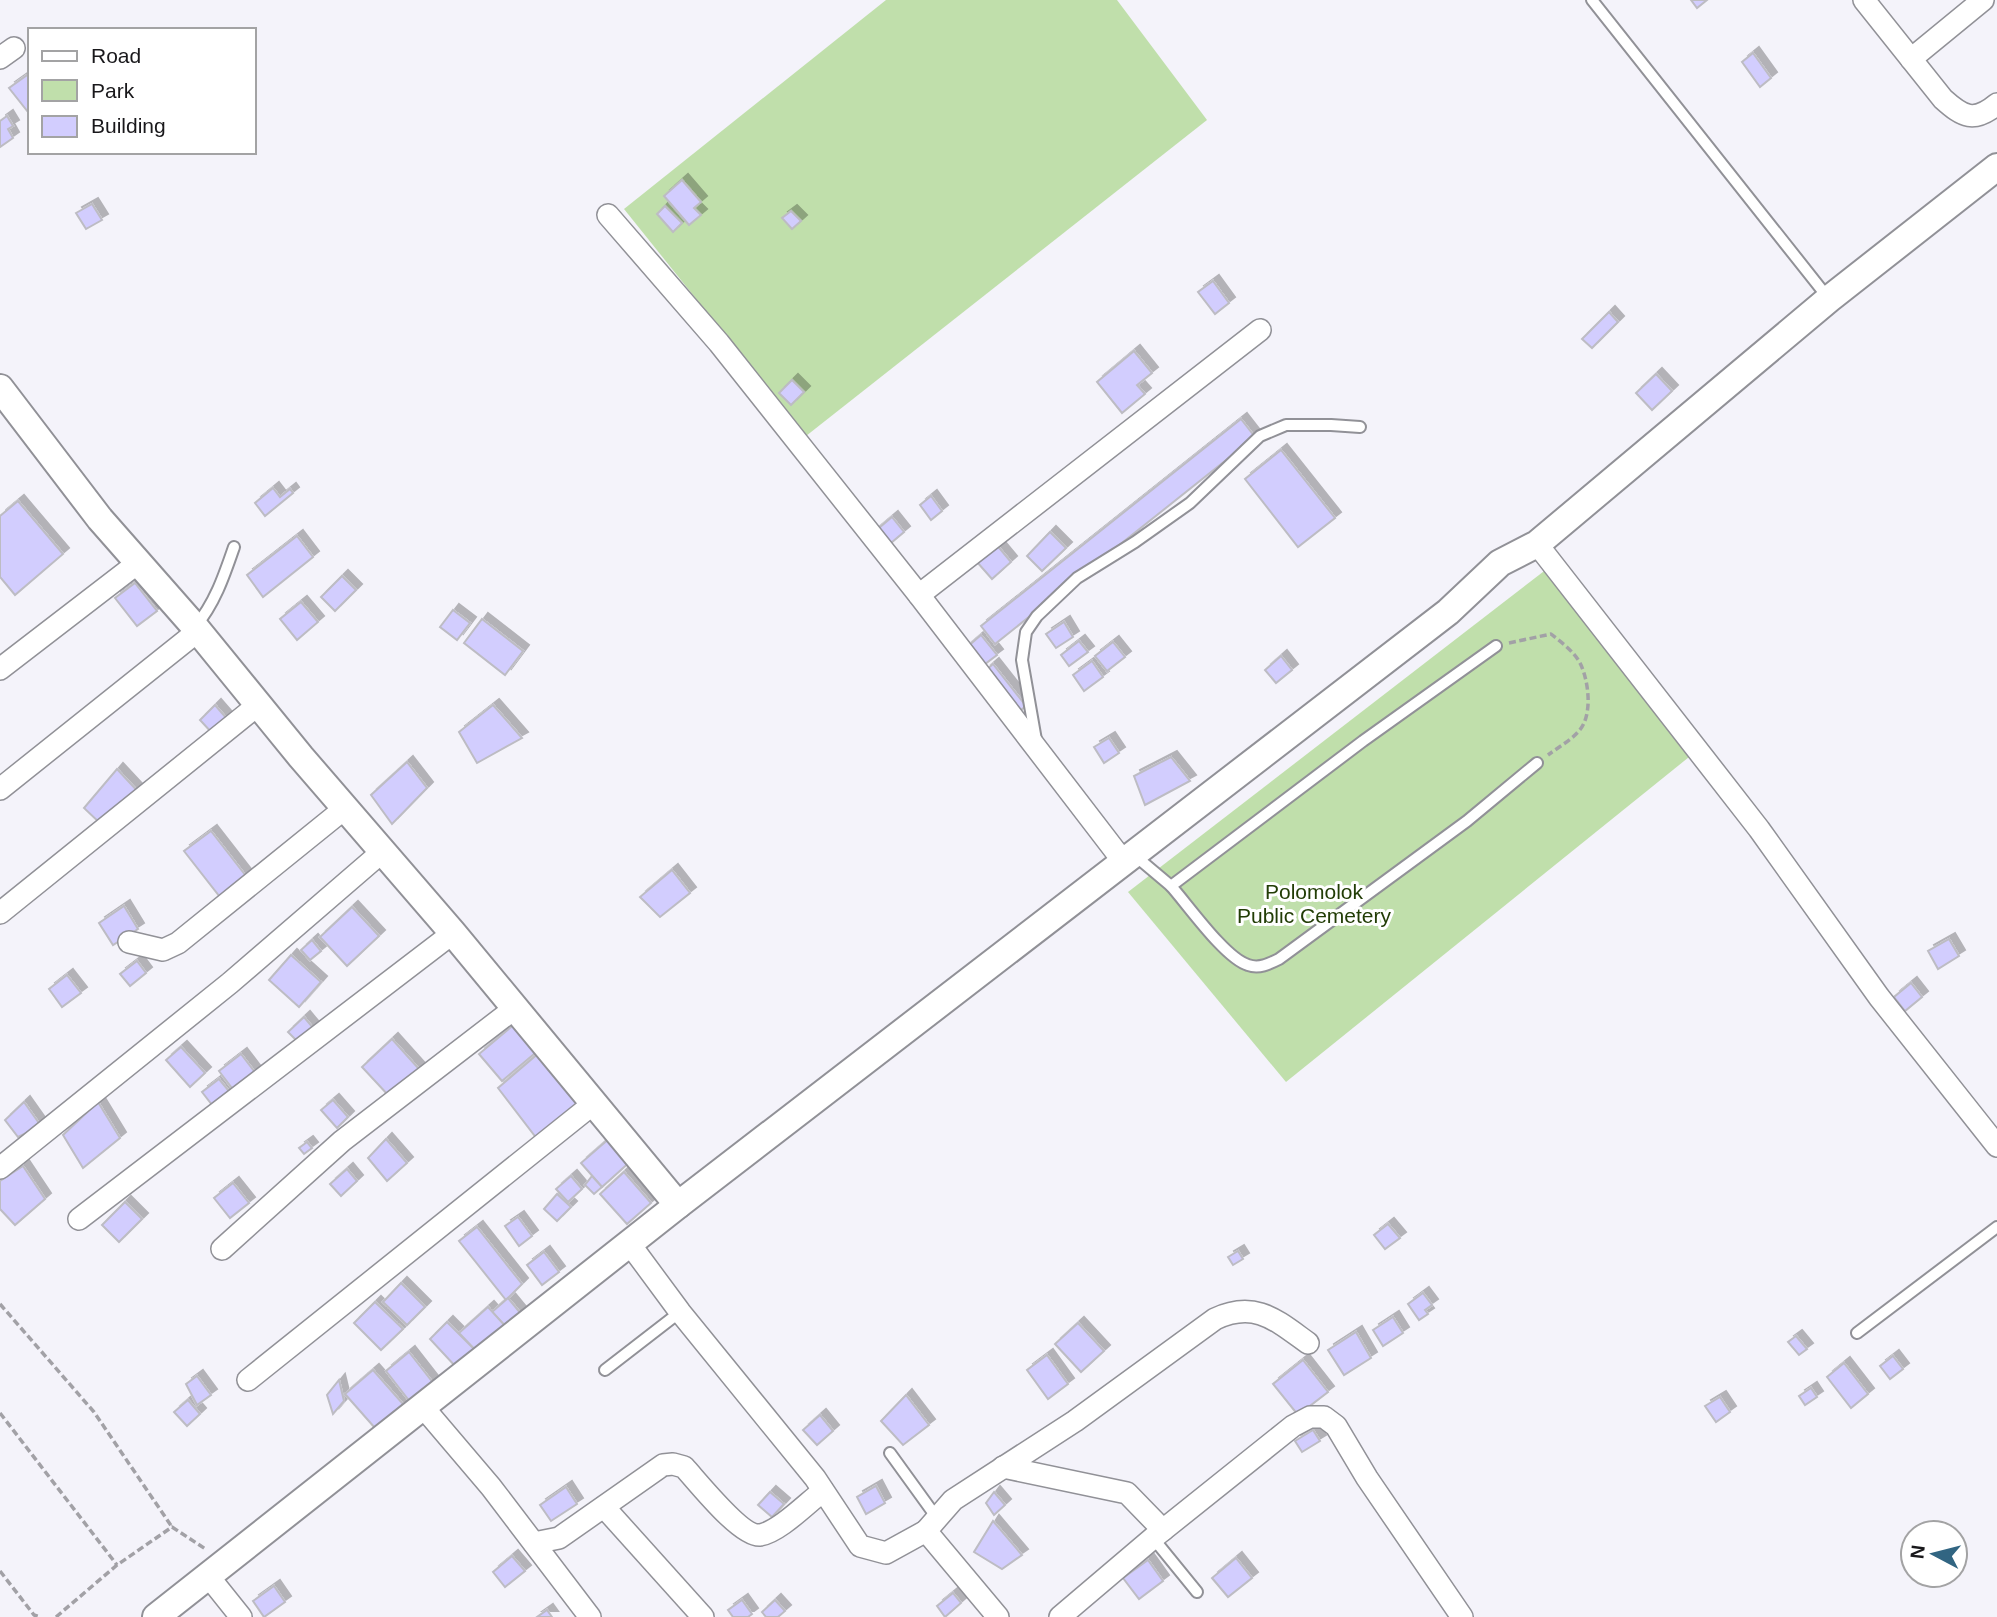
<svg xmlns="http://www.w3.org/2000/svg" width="1997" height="1617" font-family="Helvetica,sans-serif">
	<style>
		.green { fill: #c0dfab }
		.building { fill: #d2cdfe; stroke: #bdbcc3; stroke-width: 2; filter: url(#shadow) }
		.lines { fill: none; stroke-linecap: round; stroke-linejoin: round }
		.service-casing { stroke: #919197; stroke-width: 14 }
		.minor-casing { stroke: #919197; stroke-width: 24 }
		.tertiary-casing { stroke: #919197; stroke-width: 30 }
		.path { stroke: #a2a1a6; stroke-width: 3.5; stroke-dasharray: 7 3.5; stroke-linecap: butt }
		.service { stroke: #fff; stroke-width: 10 }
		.minor { stroke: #fff; stroke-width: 21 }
		.tertiary { stroke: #fff; stroke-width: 26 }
		.labels { text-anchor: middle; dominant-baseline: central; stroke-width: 6; stroke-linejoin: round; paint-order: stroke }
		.park-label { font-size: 21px; fill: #223d06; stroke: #fff }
	</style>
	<defs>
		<filter id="shadow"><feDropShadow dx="6" dy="-6" stdDeviation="0" flood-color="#0004"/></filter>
	</defs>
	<rect width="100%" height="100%" fill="#f4f3fa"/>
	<g class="green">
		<path d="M886 0H1117L1207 120 806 436 624 209Z"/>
		<path d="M1552 565 1694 753 1286 1082 1128 892Z"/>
	</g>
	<g class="building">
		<path d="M1691 0H1707L1697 8Z"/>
		<path d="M1753 53 1771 78 1760 87 1742 62Z"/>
		<path d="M30 73V111L28 112 9 88Z"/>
		<path d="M7 116 13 126 8 129 13 138 0 147V121Z"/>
		<path d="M682 180 701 202 694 208 701 215 689 225 664 196Z"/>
		<path d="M92 204 102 220 86 229 76 213Z"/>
		<path d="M665 206 682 223 673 232 657 214Z"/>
		<path d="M791 211 801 221 792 229 782 218Z"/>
		<path d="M1213 281 1229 303 1215 314 1198 292Z"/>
		<path d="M1609 312 1618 322 1592 348 1582 339Z"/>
		<path d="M1134 351 1152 373 1137 385 1145 394 1122 413 1097 382Z"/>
		<path d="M1656 374 1672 391 1652 410 1636 393Z"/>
		<path d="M792 380 804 392 791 405 779 393Z"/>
		<path d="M1241 419 1255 437 995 644 981 626Z"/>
		<path d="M1281 450 1335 518 1298 547 1245 479Z"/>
		<path d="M273 488 280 497 290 489 293 493 265 516 255 503Z"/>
		<path d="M931 496 942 511 931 520 920 505Z"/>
		<path d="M18 501 63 554 15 595 0 577V516Z"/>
		<path d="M892 517 904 532 885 548 873 533Z"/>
		<path d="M1050 532 1066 548 1042 571 1027 556Z"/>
		<path d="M297 536 313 557 263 597 247 575Z"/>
		<path d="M996 544 1011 562 992 579 977 562Z"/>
		<path d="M342 576 356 590 335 611 321 597Z"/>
		<path d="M135 583 157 611 137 626 115 598Z"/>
		<path d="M301 602 318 622 297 640 280 619Z"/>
		<path d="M453 610 470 623 457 640 440 627Z"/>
		<path d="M482 619 523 651 505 675 464 643Z"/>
		<path d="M1064 622 1073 637 1056 648 1046 634Z"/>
		<path d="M981 635 997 655 981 667 966 648Z"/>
		<path d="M1079 641 1088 652 1069 666 1061 655Z"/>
		<path d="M1113 642 1125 657 1107 671 1095 656Z"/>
		<path d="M1281 656 1292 670 1276 683 1265 670Z"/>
		<path d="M1092 661 1103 677 1084 691 1073 675Z"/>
		<path d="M993 664 1026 706 1017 713 985 671Z"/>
		<path d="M215 705 228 720 213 734 200 720Z"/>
		<path d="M493 705 522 738 477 763 459 732Z"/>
		<path d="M1109 738 1119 753 1104 763 1094 747Z"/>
		<path d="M1171 757 1190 781 1145 805 1134 776Z"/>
		<path d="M407 762 427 788 392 824 371 795Z"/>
		<path d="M117 769 143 797 104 827 84 808Z"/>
		<path d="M211 831 246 876 220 897 184 851Z"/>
		<path d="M672 870 690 893 660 917 640 897Z"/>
		<path d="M124 906 138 929 113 945 99 923Z"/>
		<path d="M352 907 379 936 347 966 320 937Z"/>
		<path d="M1949 939 1959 956 1938 969 1928 951Z"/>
		<path d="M312 940 321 951 310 960 301 950Z"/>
		<path d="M291 955 321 982 299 1007 269 980Z"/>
		<path d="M137 961 146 973 130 986 120 974Z"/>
		<path d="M67 975 81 993 62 1007 49 989Z"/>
		<path d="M1911 983 1922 997 1905 1011 1894 997Z"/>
		<path d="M304 1017 314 1029 299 1043 288 1032Z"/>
		<path d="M517 1022 540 1049 502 1081 479 1054Z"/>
		<path d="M392 1039 419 1069 389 1096 362 1067Z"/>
		<path d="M181 1047 205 1073 190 1087 166 1060Z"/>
		<path d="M540 1052 588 1106 541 1144 498 1088Z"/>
		<path d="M241 1054 257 1075 235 1092 219 1071Z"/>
		<path d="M219 1079 233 1096 216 1110 202 1092Z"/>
		<path d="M333 1100 348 1117 337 1128 321 1110Z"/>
		<path d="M24 1102 41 1126 18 1137 5 1120Z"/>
		<path d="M98 1102 120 1138 83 1168 63 1135Z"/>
		<path d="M611 1137 632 1160 602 1187 581 1163Z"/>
		<path d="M386 1139 407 1163 387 1181 368 1158Z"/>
		<path d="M307 1142 312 1148 304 1154 299 1148Z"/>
		<path d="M23 1166 45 1199 15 1225 0 1209V1181Z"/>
		<path d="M347 1169 357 1181 341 1196 330 1184Z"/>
		<path d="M624 1172 651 1203 627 1224 600 1194Z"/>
		<path d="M571 1176 582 1189 568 1202 556 1189Z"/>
		<path d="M592 1176 602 1187 594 1194 585 1185Z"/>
		<path d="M233 1183 249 1203 230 1218 214 1198Z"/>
		<path d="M557 1194 571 1207 557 1221 544 1209Z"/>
		<path d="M125 1202 142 1219 119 1242 102 1225Z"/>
		<path d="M518 1217 532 1236 519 1246 505 1226Z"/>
		<path d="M1388 1224 1400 1238 1385 1249 1374 1235Z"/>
		<path d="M477 1227 522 1284 506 1300 459 1241Z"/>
		<path d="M1238 1251 1243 1259 1233 1265 1228 1257Z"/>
		<path d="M544 1252 559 1272 542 1285 527 1265Z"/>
		<path d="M401 1283 425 1307 407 1325 383 1302Z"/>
		<path d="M1423 1293 1432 1305 1425 1310 1428 1314 1419 1320 1408 1304Z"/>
		<path d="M508 1298 522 1315 507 1328 492 1312Z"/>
		<path d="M375 1302 403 1329 381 1350 354 1323Z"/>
		<path d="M488 1307 507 1328 482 1357 459 1333Z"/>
		<path d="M1393 1317 1403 1333 1383 1346 1373 1330Z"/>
		<path d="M447 1322 474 1349 456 1367 430 1339Z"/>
		<path d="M1078 1323 1104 1351 1081 1372 1055 1344Z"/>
		<path d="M1356 1332 1371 1358 1344 1375 1328 1350Z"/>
		<path d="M1796 1336 1807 1349 1799 1355 1788 1342Z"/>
		<path d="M409 1352 434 1384 411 1403 386 1371Z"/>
		<path d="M1047 1355 1068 1384 1048 1399 1027 1370Z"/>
		<path d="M1893 1356 1903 1369 1890 1379 1880 1366Z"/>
		<path d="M1303 1360 1328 1392 1298 1415 1273 1384Z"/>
		<path d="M1844 1363 1868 1394 1851 1408 1827 1377Z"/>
		<path d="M373 1370 403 1404 375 1428 345 1394Z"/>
		<path d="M197 1376 211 1395 197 1405 186 1384Z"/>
		<path d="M339 1380 344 1401 333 1414 327 1395Z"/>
		<path d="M1811 1388 1817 1397 1805 1405 1799 1396Z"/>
		<path d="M906 1395 929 1425 903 1445 881 1421Z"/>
		<path d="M1720 1397 1730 1412 1716 1422 1705 1406Z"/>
		<path d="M188 1400 200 1414 187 1426 174 1412Z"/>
		<path d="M820 1415 833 1431 817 1445 803 1430Z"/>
		<path d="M1313 1430 1320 1441 1302 1452 1295 1441Z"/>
		<path d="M876 1486 885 1503 866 1514 857 1497Z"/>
		<path d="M566 1487 577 1504 551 1521 540 1505Z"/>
		<path d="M770 1492 784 1504 772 1517 758 1505Z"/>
		<path d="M994 1492 1005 1505 994 1515 986 1503Z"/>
		<path d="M993 1521 1022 1555 1002 1569 974 1552Z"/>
		<path d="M512 1556 525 1571 505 1587 493 1572Z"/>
		<path d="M1236 1558 1252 1578 1228 1597 1212 1578Z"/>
		<path d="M1148 1560 1163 1581 1139 1599 1123 1578Z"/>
		<path d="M274 1586 285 1602 264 1617 253 1601Z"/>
		<path d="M953 1593 961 1603 945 1617 937 1606Z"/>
		<path d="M742 1600 752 1614 748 1617H733L728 1610Z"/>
		<path d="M775 1600 785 1611 778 1617H766L762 1612Z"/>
		<path d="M547 1610 552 1617H537Z"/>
	</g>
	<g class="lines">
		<defs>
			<g id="service">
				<path d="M1592 0 1829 299"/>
				<path d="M195 627C215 603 224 576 234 547"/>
				<path d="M1496 646 1363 741 1171 886C1188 905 1225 958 1248 965 1259 969 1269 964 1279 959L1467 821 1537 763"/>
				<path d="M1036 740 1022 660 1026 632 1037 616 1077 578 1135 542 1190 503 1260 436 1286 425H1331L1360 427"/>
				<path d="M1133 854 1171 886"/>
				<path d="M1857 1333 1997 1227"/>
				<path d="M605 1370 680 1312"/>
				<path d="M890 1453 937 1518"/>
				<path d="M1153 1538 1197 1592"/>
			</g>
			<g id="minor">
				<path d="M1864 0 1943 99C1963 117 1974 123 1997 104"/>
				<path d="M0 58 14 48"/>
				<path d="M1911 59 1983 0"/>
				<path d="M608 215 719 343 919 595 1123 861"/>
				<path d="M1537 544 1759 829 1879 997 1997 1146"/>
				<path d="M919 595 1260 330"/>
				<path d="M0 669 139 562"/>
				<path d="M0 789 198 631"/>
				<path d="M0 913 258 705"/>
				<path d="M129 942 163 950 178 943 344 809"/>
				<path d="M0 1168 230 983 382 852"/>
				<path d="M79 1219 453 933"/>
				<path d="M629 1243 680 1312 815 1478 860 1546 886 1553 926 1531"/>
				<path d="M222 1249 342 1141 515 1008"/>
				<path d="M248 1380 593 1104"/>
				<path d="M423 1407 491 1487 590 1617"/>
				<path d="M1003 1467 1127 1493 1163 1530"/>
				<path d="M604 1507 703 1617"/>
				<path d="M534 1543 559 1538 663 1465 673 1464 684 1467C697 1481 741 1537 760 1535 779 1532 807 1503 823 1491"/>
				<path d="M209 1577 241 1617"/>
				<path d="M998 1617 926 1531 953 1500 1075 1421 1215 1319C1255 1300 1276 1320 1308 1343"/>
				<path d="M1060 1617 1153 1538 1293 1426 1310 1417H1324L1336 1426 1367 1478 1462 1617"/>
			</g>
			<g id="tertiary">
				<path d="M0 388 100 519 195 627 301 757 453 933 678 1205"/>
				<path d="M156 1617 678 1205 1448 612 1500 563 1537 544 1829 299 1997 167"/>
			</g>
		</defs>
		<use href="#service" class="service-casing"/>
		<use href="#minor" class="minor-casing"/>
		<use href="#tertiary" class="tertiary-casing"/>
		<g class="path">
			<path d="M1509 643 1551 634C1561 642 1575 652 1581 665 1589 683 1593 717 1578 732 1570 741 1557 748 1548 755"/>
			<path d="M0 1304 94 1412 172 1527"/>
			<path d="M0 1413 117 1565"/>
			<path d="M0 1571 34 1615 40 1617"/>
			<path d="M56 1617 117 1565 172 1527 207 1550"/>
		</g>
		<use href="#service" class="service"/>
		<use href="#minor" class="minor"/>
		<use href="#tertiary" class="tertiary"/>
	</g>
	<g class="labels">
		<g class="park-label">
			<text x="1314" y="891">Polomolok<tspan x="1314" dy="24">Public Cemetery</tspan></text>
		</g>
	</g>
	<rect x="28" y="28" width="228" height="126" fill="#ffffff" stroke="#a3a3a4" stroke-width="2"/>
	<rect x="42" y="51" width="35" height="10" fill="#ffffff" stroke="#a3a3a4" stroke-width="2"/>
	<text x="91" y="63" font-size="21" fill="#19181b">Road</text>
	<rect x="42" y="80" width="35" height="21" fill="#c0dfab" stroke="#a3a3a4" stroke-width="2"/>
	<text x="91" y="98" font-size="21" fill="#19181b">Park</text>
	<rect x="42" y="116" width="35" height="21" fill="#d2cdfe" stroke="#a3a3a4" stroke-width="2"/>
	<text x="91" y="133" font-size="21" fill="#19181b">Building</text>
	<g transform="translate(1934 1554) rotate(277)"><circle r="33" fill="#ffffff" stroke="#a3a3a4" stroke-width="2"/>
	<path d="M0-5L12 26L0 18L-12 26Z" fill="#316582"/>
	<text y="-10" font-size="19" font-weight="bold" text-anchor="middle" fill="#19181b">N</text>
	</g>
</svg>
